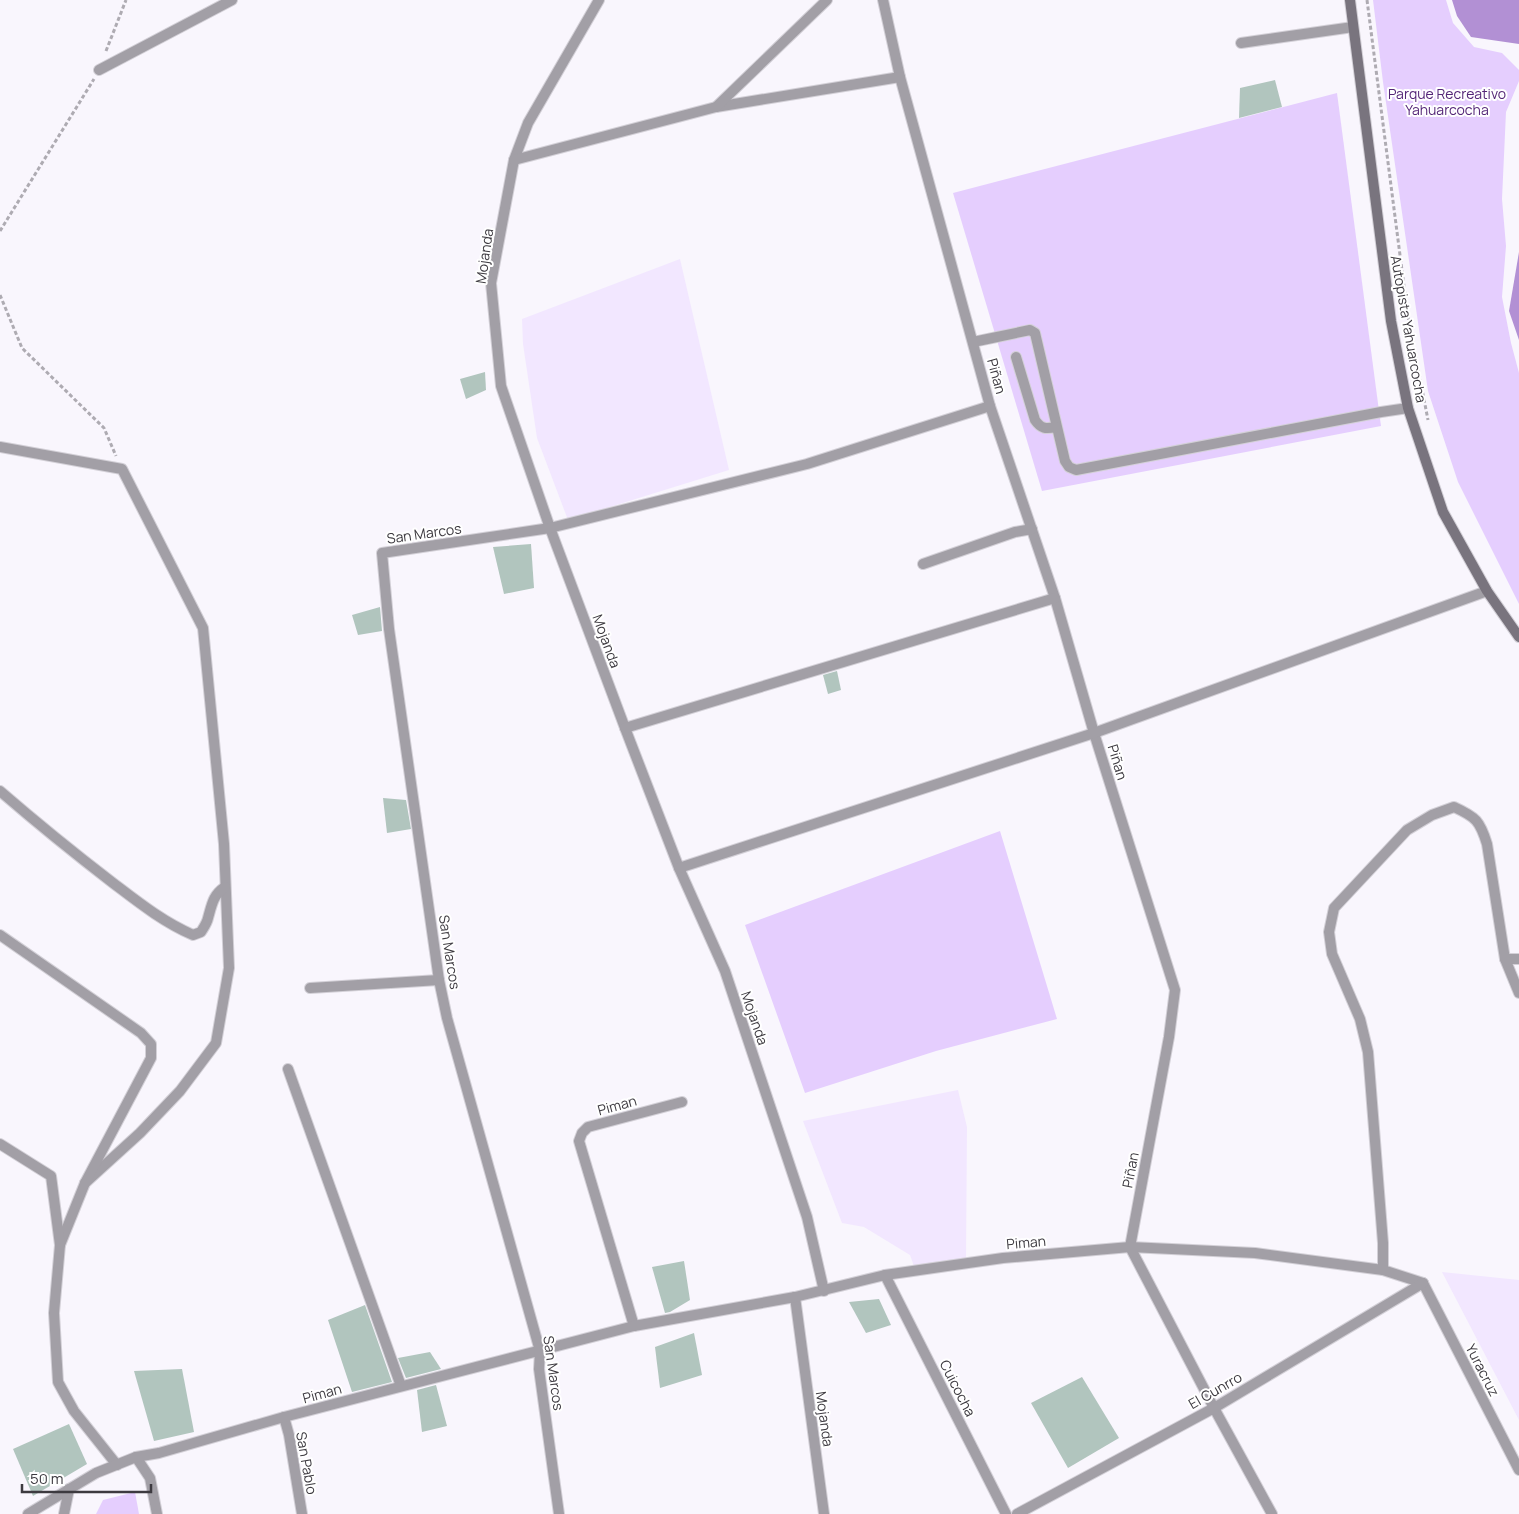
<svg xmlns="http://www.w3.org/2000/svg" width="1519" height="1514" font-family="Manrope,sans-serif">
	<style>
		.built { fill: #f2e7ff }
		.green { fill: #e5cefe }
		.water { fill: #b290d4 }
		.building { fill: #b1c5be }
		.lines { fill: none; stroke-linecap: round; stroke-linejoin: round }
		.lane-casing { stroke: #d3d0d7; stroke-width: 12 }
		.street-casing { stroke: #d3d0d7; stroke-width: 12 }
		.secondary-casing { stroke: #d3d0d7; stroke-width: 12 }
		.path { stroke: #aeabb2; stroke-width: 3; stroke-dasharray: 4 2.5; stroke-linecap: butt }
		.lane { stroke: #a29fa6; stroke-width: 10 }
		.street { stroke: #a29fa6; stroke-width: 10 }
		.secondary { stroke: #79747e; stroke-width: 10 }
		.labels { text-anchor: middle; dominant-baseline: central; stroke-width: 4; stroke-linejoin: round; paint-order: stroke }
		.park-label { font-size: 14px; fill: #542677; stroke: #fff }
		.street-label { font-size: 14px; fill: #3d3a40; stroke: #fff }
	</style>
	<rect width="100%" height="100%" fill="#f9f6fd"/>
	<g class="built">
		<path d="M680 259 729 470 568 520 537 438 523 344 522 319Z"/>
		<path d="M958 1090 967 1127 966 1260 915 1269 910 1255 864 1227 842 1223 803 1121Z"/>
		<path d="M1442 1272 1519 1280V1420Z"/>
	</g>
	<g class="green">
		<path d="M1373 0H1446L1453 23 1474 47 1502 53 1519 70V81L1506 112 1502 199 1506 246 1502 297 1511 343 1519 373V604L1458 482 1428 391 1383 82Z"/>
		<path d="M1337 93 1381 426 1042 491 953 193Z"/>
		<path d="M1000 831 1057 1019 936 1051 805 1093 745 925Z"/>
		<path d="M135 1492 139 1514H96L103 1500Z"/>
	</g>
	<g class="water">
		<path d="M1452 0H1519V44L1471 37 1457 16Z"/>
		<path d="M1519 252V340L1509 311Z"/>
	</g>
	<g class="building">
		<path d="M1275 80 1282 107 1239 118 1240 88Z"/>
		<path d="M485 372 486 390 466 399 460 379Z"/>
		<path d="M531 544 534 588 504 594 493 547Z"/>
		<path d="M380 607 382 631 358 635 352 615Z"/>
		<path d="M837 671 841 690 828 694 823 675Z"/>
		<path d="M383 798 406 800 411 829 387 833Z"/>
		<path d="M684 1261 690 1300 670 1312 665 1313 652 1267Z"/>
		<path d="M879 1299 891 1325 866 1333 849 1302Z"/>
		<path d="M365 1305 392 1382 352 1392 328 1320Z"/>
		<path d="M694 1333 702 1375 660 1388 655 1347Z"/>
		<path d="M430 1352 441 1369 406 1378 398 1358Z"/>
		<path d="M182 1369 194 1432 154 1441 134 1371Z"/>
		<path d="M1082 1377 1119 1438 1068 1468 1031 1403Z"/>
		<path d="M436 1385 447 1426 422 1432 417 1390Z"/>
		<path d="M69 1424 87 1464 33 1496 13 1449Z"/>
	</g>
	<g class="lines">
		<defs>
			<g id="lane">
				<path d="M1241 43 1353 27"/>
				<path d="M99 70 232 0"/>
				<path d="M973 342 1030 330 1035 333 1065 461 1069 467 1076 470 1381 412 1408 408"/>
				<path d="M1016 357 1035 420C1041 429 1046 429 1056 427"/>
				<path d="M1505 959H1519"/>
				<path d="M1383 1270V1243L1368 1052 1360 1019 1332 954 1329 932 1334 908 1407 830 1432 815 1454 807C1476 817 1480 821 1487 844L1505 959 1519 993"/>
			</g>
			<g id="street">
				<path d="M599 0 528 123 514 160 491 283 501 386 550 528 625 728 679 868 725 971 807 1217 824 1291"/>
				<path d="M883 0 900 77 990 406 1055 598 1094 733 1175 990 1169 1037 1130 1247 1214 1408 1272 1514"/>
				<path d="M716 107 900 77"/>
				<path d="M514 160 716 107 827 0"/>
				<path d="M0 447 122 469 203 628 224 844 229 968 216 1043 180 1091 140 1133 85 1183"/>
				<path d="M923 564 1015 532 1032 529"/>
				<path d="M625 728 1055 598"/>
				<path d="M0 791C37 823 74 853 113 883 138 902 163 922 193 935L201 932C204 927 207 923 208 918 212 904 213 895 225 887"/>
				<path d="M679 868 1094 733 1487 591"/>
				<path d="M0 935 141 1033 151 1044V1058L85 1183 60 1245"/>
				<path d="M310 988 439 980"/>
				<path d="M288 1069 401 1386"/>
				<path d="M0 1144 51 1176 60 1245 54 1313 58 1382 74 1411 117 1465"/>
				<path d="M885 1275 1006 1514"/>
				<path d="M1423 1283 1519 1470"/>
				<path d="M795 1297 824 1514"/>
				<path d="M634 1326 579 1141 582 1133 588 1127 682 1102"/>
				<path d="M284 1417 289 1435 302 1514"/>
				<path d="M136 1457 150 1478 157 1514"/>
				<path d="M28 1514 96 1473 136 1457 159 1453 284 1417 634 1326 795 1297 885 1275 1003 1258 1130 1247 1255 1253 1383 1270 1423 1283"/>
				<path d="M64 1514 69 1489"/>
				<path d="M559 1514 539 1369 540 1351 447 1018 439 980 389 629 382 553 550 528 807 464 990 406"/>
				<path d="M1017 1514 1214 1408 1423 1283"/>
			</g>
			<path id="secondary" d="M1350 0 1391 321 1408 408 1443 512 1487 591 1519 637"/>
		</defs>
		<use href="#lane" class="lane-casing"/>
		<use href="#street" class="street-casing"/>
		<use href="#secondary" class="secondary-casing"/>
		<g class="path">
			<path d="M1367 0 1408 317 1428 420"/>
			<path d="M106 51 126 0"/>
			<path d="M0 231 94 79"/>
			<path d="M0 295 22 348 104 428 116 456"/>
		</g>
		<use href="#lane" class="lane"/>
		<use href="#street" class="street"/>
		<use href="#secondary" class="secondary"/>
	</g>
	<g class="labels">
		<g class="park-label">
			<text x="1447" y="93">Parque Recreativo<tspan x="1447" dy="16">Yahuarcocha</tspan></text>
		</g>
		<g class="street-label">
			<text transform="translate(484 256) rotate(-82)">Mojanda</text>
			<text transform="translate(1409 329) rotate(80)">Autopista Yahuarcocha</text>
			<text transform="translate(997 376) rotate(75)">Piñan</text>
			<text transform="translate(424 533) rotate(-8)">San Marcos</text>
			<text transform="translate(607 641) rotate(70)">Mojanda</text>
			<text transform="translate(1118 762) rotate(73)">Piñan</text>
			<text transform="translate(450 952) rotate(81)">San Marcos</text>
			<text transform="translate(755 1018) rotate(71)">Mojanda</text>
			<text transform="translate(617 1105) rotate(-15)">Piman</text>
			<text transform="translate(1130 1170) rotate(-79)">Piñan</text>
			<text transform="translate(1026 1242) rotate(-5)">Piman</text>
			<text transform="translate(1483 1370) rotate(63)">Yuracruz</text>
			<text transform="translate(554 1373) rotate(82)">San Marcos</text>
			<text transform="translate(958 1388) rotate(63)">Cuicocha</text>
			<text transform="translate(1215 1390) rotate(-30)">El Cunrro</text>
			<text transform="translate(322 1393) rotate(-15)">Piman</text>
			<text transform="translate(825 1419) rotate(82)">Mojanda</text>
			<text transform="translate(307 1463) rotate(80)">San Pablo</text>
		</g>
	</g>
	<path d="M22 1484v8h129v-8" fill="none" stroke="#3d3a40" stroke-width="2.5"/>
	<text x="30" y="1484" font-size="15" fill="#3d3a40" stroke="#ffffff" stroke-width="4" paint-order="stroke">50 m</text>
</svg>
